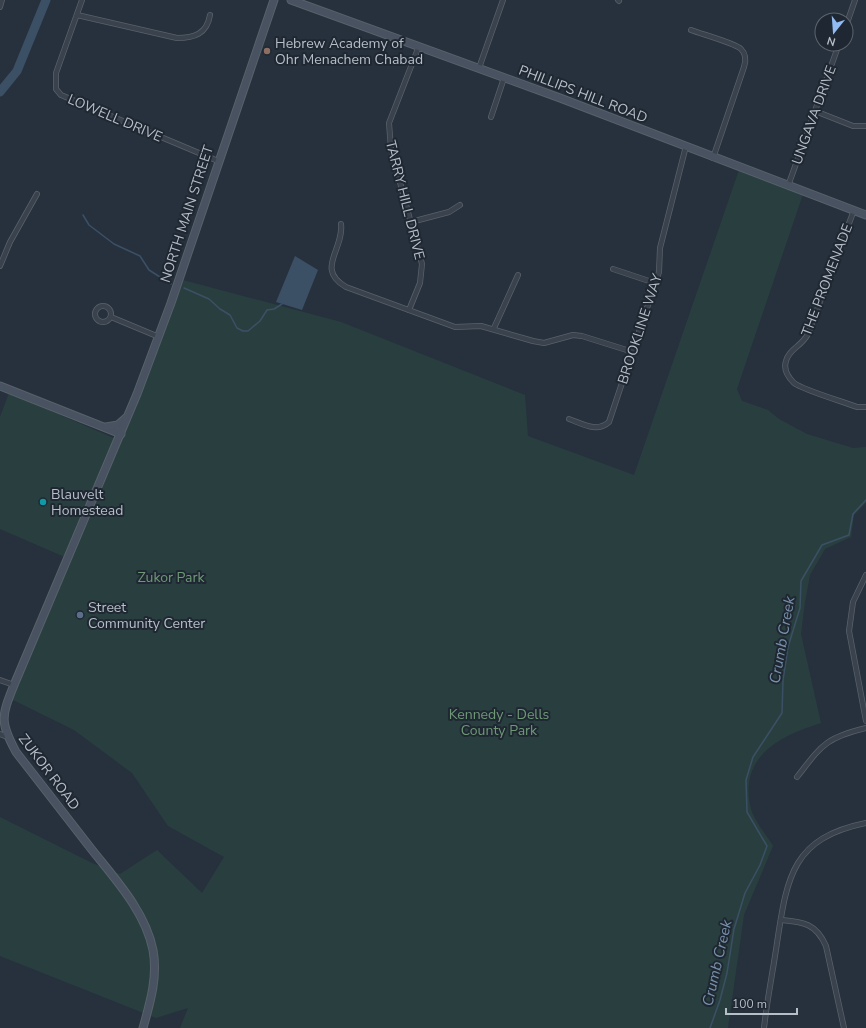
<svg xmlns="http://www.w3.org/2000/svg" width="866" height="1028" font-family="'Nunito Sans',sans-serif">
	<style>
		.green { fill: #293f3f }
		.water { fill: #3c5065 }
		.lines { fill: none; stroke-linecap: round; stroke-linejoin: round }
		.stream { stroke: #3c5065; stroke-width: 1.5 }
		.river { stroke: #3c5065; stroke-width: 9 }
		.street-casing { stroke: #58616b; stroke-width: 6 }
		.secondary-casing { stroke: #58616b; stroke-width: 9 }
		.street { stroke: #3a434d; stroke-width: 4.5 }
		.secondary { stroke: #485260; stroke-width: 7 }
		.education-dot { fill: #8d6e63; stroke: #1f2832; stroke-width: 1.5 }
		.culture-dot { fill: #0f9aa8; stroke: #1f2832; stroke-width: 1.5 }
		.service-dot { fill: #5c6f8a; stroke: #1f2832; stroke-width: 1.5 }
		.labels { text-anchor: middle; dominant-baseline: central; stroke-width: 4; stroke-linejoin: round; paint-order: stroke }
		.poi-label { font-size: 14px; fill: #b6bec8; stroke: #1f2832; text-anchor: start }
		.street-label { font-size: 14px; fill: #b6bec8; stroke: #1f2832 }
		.park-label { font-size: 14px; fill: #6e9876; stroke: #1f2832 }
		.water-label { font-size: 15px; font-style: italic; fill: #7890aa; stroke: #1f2832 }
	</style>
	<rect width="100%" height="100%" fill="#26313d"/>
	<g class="green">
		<path d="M739 170 803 194 737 389 742 401 768 410 779 419 807 434 853 448 866 447V503L854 515 851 537 825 549 810 575 805 602 801 634 821 723C780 736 738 756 751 809 754 820 767 836 773 846L744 915 728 1028H180L188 1008 156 1018 0 956V817L92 863 120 874 157 850 202 893 224 857 168 826 132 773 74 730 11 699 117 445 183 280 341 322 525 395 528 436 634 475Z"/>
		<path d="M9 393 116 439 67 558 0 529V417Z"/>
	</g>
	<path class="water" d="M295 256 318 270 302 310 276 302Z"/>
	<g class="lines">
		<g class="stream">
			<path d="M83 215 89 225 114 244 140 256 149 270 171 284"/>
			<path d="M184 288 209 299 220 309 230 315 237 328 243 331H248L260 321 267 310 274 309 282 304"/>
			<path d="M710 1028 720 1000 727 973 734 929 745 893 760 865 767 846 747 812 746 780 753 757 782 713 783 680 788 647 800 608 801 581 822 545 849 535 853 514 866 500"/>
		</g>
		<path class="river" d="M0 92 17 71 46 0"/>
		<defs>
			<g id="street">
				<path d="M82 0 56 73V89L61 95 218 161"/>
				<path d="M618 0 619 1"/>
				<path d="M0 7 2 0"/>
				<path d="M77 15 177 38C194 38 207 34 210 15"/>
				<path d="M846 26 855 0"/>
				<path d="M691 30C701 34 735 43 741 49 746 54 746 61 744 67L713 158"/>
				<path d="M479 68 503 0"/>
				<path d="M815 111 853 126H866"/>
				<path d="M491 117 504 78"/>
				<path d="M788 186 839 44"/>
				<path d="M854 210 808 334C801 347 789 349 786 361 783 370 788 377 794 383 803 390 844 402 857 407H866"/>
				<path d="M411 222 449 212 460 205"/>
				<path d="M341 224C344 250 315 269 346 287L455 327 481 326 533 341 544 343 573 335 582 336 633 352"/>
				<path d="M0 266 10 242 37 194"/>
				<path d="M613 269 655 283"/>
				<circle cx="103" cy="314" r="8"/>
				<path d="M409 310 420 283 422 264 391 149 389 123 419 46"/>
				<path d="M111 317 159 337"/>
				<path d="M494 328 518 275"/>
				<path d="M569 419C583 424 597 433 609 422L659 272 660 248 686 146"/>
				<path d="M866 575 853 602 849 631 866 721"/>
				<path d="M0 680 14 685"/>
				<path d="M0 734 5 736"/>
				<path d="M797 777C822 745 825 738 866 728"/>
				<path d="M781 920C803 922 816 923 826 946L844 1028"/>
				<path d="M764 1028C767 1000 773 971 777 943 787 877 792 838 866 823"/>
			</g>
			<g id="secondary">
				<path d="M291 0 560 98 866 215"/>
				<path d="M0 386 121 434"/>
				<path d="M106 427 118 425 126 418"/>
				<path d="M143 1028C150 1003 158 977 153 950 145 910 113 877 89 846 64 814 40 783 16 752 0 722 1 717 14 685L137 394 171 303 274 0"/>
			</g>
		</defs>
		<use href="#street" class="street-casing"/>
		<use href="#secondary" class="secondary-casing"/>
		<use href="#street" class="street"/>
		<use href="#secondary" class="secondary"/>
	</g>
	<circle class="education-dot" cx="267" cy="51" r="4"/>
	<circle class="culture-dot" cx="43" cy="502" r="4"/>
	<circle class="service-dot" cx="80" cy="615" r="4"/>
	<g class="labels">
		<g class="poi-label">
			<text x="275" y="43">Hebrew Academy of<tspan x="275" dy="16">Ohr Menachem Chabad</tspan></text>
			<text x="51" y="494">Blauvelt<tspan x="51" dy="16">Homestead</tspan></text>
			<text x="88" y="607">Street<tspan x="88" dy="16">Community Center</tspan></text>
		</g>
		<g class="street-label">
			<text transform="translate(583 94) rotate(21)">PHILLIPS HILL ROAD</text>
			<text transform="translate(814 115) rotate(-70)">UNGAVA DRIVE</text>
			<text transform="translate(115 118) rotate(23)">LOWELL DRIVE</text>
			<text transform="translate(405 200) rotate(76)">TARRY HILL DRIVE</text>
			<text transform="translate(187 214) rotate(-72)">NORTH MAIN STREET</text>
			<text transform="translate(827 280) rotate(-69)">THE PROMENADE</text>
			<text transform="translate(640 329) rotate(-72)">BROOKLINE WAY</text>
			<text transform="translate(49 772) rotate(53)">ZUKOR ROAD</text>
		</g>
		<g class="park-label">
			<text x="171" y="577">Zukor Park</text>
			<text x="499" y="714">Kennedy - Dells<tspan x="499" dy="16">County Park</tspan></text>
		</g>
		<g class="water-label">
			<text transform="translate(782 640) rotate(-80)">Crumb Creek</text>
			<text transform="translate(717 963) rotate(-77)">Crumb Creek</text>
		</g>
	</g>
	<g transform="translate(834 32) rotate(197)"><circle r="19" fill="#1f2832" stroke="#5b646e"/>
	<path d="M0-3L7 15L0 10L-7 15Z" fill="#91bbf2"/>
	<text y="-6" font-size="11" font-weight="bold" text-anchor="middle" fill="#b6bec8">N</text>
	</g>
	<path d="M726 1008v6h71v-6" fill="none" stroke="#b6bec8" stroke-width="2"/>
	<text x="732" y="1008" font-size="12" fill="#b6bec8" stroke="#1f2832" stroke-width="3" paint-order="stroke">100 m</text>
</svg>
